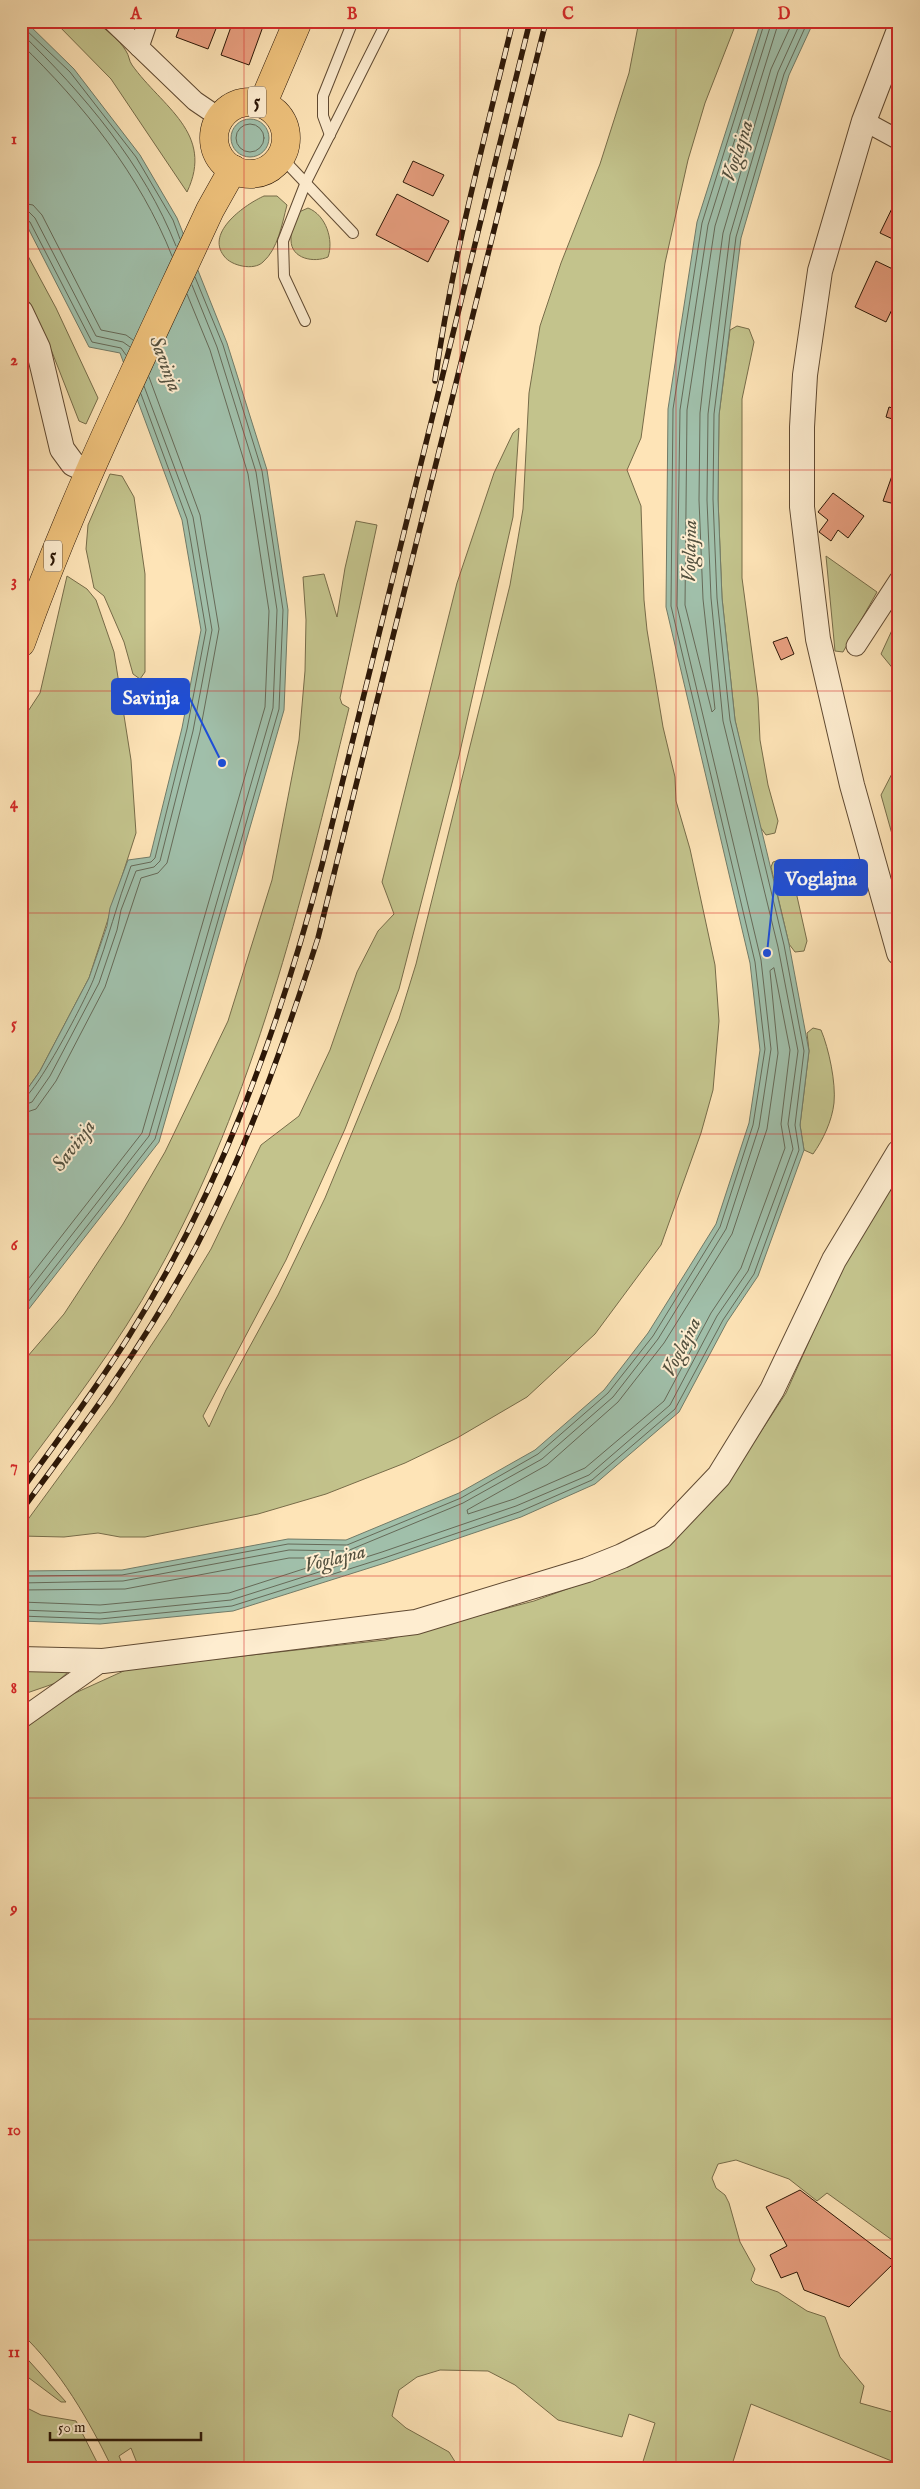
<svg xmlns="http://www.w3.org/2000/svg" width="920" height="2489" font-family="'IM FELL English',serif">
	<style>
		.green { fill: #c3c38c; stroke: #776c49 }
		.water { fill: #a0bfaa; stroke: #717b68 }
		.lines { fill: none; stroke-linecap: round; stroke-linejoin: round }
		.shore { stroke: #666a58; stroke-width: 1 }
		.building { fill: #eaa081; stroke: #2b1606 }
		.service-casing { stroke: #604a32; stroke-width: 12 }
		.minor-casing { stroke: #604a32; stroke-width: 21 }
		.tertiary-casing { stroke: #604a32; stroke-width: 26 }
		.primary-casing { stroke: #2b1606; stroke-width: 29 }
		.service { stroke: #feedd0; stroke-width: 10 }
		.minor { stroke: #feedd0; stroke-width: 19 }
		.tertiary { stroke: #feedd0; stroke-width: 24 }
		.primary { stroke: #efc27c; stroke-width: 28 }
		.rail-casing { stroke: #2b1606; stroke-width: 5.5 }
		.rail { stroke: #feedd0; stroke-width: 4; stroke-dasharray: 11; stroke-linecap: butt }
		.grid { fill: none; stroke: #d62828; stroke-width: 1; stroke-opacity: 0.55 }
		.labels { text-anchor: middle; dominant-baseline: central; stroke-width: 4; stroke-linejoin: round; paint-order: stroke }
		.shield { fill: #feedd0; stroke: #6a5643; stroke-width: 1 }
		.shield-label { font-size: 18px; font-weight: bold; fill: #2b1606 }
		.water-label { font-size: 20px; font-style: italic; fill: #54513f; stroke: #feedd0 }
		.leader { fill: none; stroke: #1d4ed8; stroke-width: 2 }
		.callout-dot { fill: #1d4ed8; stroke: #feedd0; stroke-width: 2 }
		.callout { fill: #1d4ed8; stroke: #1d4ed8; stroke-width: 2 }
		.callout-label { font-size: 20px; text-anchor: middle; font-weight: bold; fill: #fff }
		.neatline { fill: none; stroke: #d62828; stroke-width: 2 }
		.grid-label { font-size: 16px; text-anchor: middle; font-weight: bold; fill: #d62828 }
	</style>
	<rect width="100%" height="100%" fill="#fee4b7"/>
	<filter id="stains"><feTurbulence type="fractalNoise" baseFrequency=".004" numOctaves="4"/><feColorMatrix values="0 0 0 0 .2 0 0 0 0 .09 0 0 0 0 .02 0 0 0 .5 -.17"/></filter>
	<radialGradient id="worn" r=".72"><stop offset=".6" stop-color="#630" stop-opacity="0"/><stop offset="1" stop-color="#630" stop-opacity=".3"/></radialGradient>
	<g class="green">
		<path d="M54 21H96C105 30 120 40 126 51 129 55 129 61 132 65 162 107 215 133 187 192L111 79Z"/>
		<path d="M639 21H737L705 103 688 160 665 263 641 438 627 470 641 506 644 600 647 630 663 727 675 777 676 801 690 849 715 965 719 1021 713 1090 701 1133 661 1245 595 1334 527 1397 457 1438 405 1463 326 1494 258 1514 145 1537H120L98 1533 64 1537 21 1536V1529L113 1403 170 1317 211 1249 261 1145 299 1116 330 1050 357 972 378 931 394 914 382 882 457 583 494 473 513 433 519 428 513 517 459 756 399 989 345 1129 286 1260 203 1416 209 1427 226 1390 278 1295 325 1198 399 1019 416 964 510 585 523 509 529 393 540 326 561 263 600 164 629 73Z"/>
		<path d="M264 196H277L287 205C282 224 278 249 263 262 254 271 231 266 224 256 205 232 246 204 264 196Z"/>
		<path d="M308 208C326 215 334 240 328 257 314 263 291 259 291 240 290 231 296 220 299 212Z"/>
		<path d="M21 243 56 308 98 398 86 424 79 421 52 352 21 287Z"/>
		<path d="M737 326 749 329 754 342 742 399V578L758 698 760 740 768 785 778 821 775 833 766 835 758 824 735 720 722 598 718 499 719 415 730 330Z"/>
		<path d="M110 474 122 476 134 497 145 574V672L140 679 133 674 124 642 104 596 94 588 86 549 88 525Z"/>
		<path d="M356 521 377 525 340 698 342 704 349 708C301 903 255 1098 157 1274 118 1345 69 1409 21 1473V1364L64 1314 123 1224 165 1152 228 1021 272 880 299 740 305 671 306 620 303 577 324 574 337 617 345 568Z"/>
		<path d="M826 556 877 592 843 652 835 651Z"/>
		<path d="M67 576 87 589 96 600 114 652 131 760 136 833 89 978 40 1071 21 1098V722L40 693Z"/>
		<path d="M899 615V676L881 654Z"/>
		<path d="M899 760V859L881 795Z"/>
		<path d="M780 860 790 865 807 941 804 951 795 952 789 944 771 867 773 862Z"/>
		<path d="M813 1028 821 1030C829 1049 836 1083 834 1103 832 1121 823 1140 813 1154L804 1150 800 1125 809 1051 807 1033Z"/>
		<path d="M899 1178V2245L827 2193 817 2201 789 2179 736 2160 718 2164 712 2178 716 2188 725 2195 729 2203 740 2242 755 2269 751 2280 755 2284 778 2292 807 2311 825 2317 840 2357 864 2386 860 2403 899 2414V2464L751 2404 731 2468H641L655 2423 629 2414 622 2437 558 2420 515 2385 488 2371 440 2370 417 2377 399 2390 392 2416 406 2428 449 2452 459 2468H139L131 2448 119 2456 124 2468H112C89 2420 60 2370 21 2333V1725L73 1694 128 1669 385 1640 534 1601 603 1576 726 1485 786 1393 845 1261 866 1221Z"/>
		<path d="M21 1670 69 1671 56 1683 21 1695Z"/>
		<path d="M21 2352 66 2402H61L21 2372Z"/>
		<path d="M21 2405 41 2415 76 2421 100 2468H21Z"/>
	</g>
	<g class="water">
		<path d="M21 21H25L74 69 140 155 177 218 227 343 267 470 288 610 284 710 159 1142 21 1319V1098L40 1071 89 978 107 926 110 908 128 860 150 857 182 728 201 630 182 520 120 353 89 347 26 224 21 219Z"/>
		<path d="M761 21H814L789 75 741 238 719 415 718 499 722 598 735 720 789 944 809 1051 800 1125 804 1150 758 1276 727 1322 679 1412 595 1484 521 1517 385 1563 233 1611 100 1624 21 1621V1571L122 1570 288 1539 346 1540 459 1493 535 1450 604 1390 648 1333 716 1224 749 1123 760 1050 750 963 666 607 668 409 697 222Z"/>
		<circle cx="250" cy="138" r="19"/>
	</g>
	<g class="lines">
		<g class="shore">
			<path d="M22 21 23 27 70 72 136 157 173 220 180 239"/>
			<path d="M779 21 715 226 687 410 685 605 712 712 715 709 703 599 699 500 700 413 706 359 723 233 771 69 793 21"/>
			<path d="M21 33C84 94 144 165 176 246"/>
			<path d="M21 44C83 104 140 175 172 256"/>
			<circle cx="250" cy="138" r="14"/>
			<path d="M21 203 33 205 42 215 101 330 126 335 133 340"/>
			<path d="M21 210 29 212 35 218 96 336 123 342 130 347"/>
			<path d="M21 216 30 222 92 342 121 348 126 355"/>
			<path d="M774 968 790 1050 781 1124 785 1148 741 1268 711 1313 664 1401 585 1468 514 1499 468 1514 467 1510 547 1465 618 1402 664 1343 732 1234 767 1129 778 1053 770 971Z"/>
			<path d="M21 1100C34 1099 88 995 94 978 108 940 117 903 131 866L151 862 155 858 187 729 206 630 187 519 141 394"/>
			<path d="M21 1106 32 1102 50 1076 99 983 117 930 121 910 136 871 154 867 160 861 193 731 212 630 193 517 144 386"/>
			<path d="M21 1114 36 1109 56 1081 105 987 141 878 158 873 167 863 200 732 219 629 200 515 149 377"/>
			<path d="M21 1288 142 1133 265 707 269 611 248 474 210 350 187 294"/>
			<path d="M21 1300 149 1136 273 708 277 610 256 472 217 347 192 285"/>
			<path d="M21 1311 155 1139 279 709 283 610 262 471 223 345 195 277"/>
			<path d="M21 1576 122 1575 288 1544 347 1545 461 1498 538 1454 608 1393 653 1336 720 1227 753 1125 765 1049 755 962 671 606 673 409 702 223 765 21"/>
			<path d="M21 1583 123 1581 289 1550 347 1551 463 1503 542 1459 613 1397 658 1339 726 1229 759 1127 771 1049 761 960 677 606 680 410 708 225 772 21"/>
			<path d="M21 1590 125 1589 289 1558H322L324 1561 322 1563 229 1593 100 1605 21 1602"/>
			<path d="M21 1610 100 1613 231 1600 382 1552 516 1506 589 1475 670 1405 717 1316 748 1271 793 1149 788 1124 798 1051 778 947 723 721 711 598 707 500 708 414 730 235 778 72 801 21"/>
			<path d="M21 1616 100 1619 232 1606 384 1558 519 1512 592 1480 675 1409 723 1320 754 1274 799 1150 795 1125 804 1051 784 945 730 720 717 598 713 499 714 414 736 237 784 74 808 21"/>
		</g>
	</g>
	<g class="building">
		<path d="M182 21H219L208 49 176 37Z"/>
		<path d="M233 21H265L249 65 221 55Z"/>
		<path d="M413 161 444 175 433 196 403 182Z"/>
		<path d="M397 194 449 221 428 262 376 235Z"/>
		<path d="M899 194V242L880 233Z"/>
		<path d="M876 261 899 272V295L886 322 855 307Z"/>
		<path d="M889 407 899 410V421L886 417Z"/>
		<path d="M893 473 899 475V505L883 501Z"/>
		<path d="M833 493 864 516 848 538 838 530 831 541 819 532 828 520 818 512Z"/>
		<path d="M787 637 794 654 781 660 773 642Z"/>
		<path d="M899 786V802L893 799Z"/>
		<path d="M800 2190 895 2262 849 2307 804 2290 797 2272 781 2278 770 2255 787 2246 766 2207Z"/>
	</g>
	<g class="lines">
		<defs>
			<g id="service">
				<path d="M330 135 323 116V96L353 21"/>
				<path d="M281 157 353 233"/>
				<path d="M305 321 284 276 283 241 306 182 387 21"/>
			</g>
			<g id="minor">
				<path d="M112 21 195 101 220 118"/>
				<path d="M139 47 148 21"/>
				<path d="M864 121 899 140"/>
				<path d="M856 646 899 580"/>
				<path d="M21 1719 103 1661"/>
			</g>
			<g id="tertiary">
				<path d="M899 30 864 121 820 271 805 375 802 427V507L818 639 852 785 899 953"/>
				<path d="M21 312 38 348 62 449 73 464 88 471"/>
				<path d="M21 1659 103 1661 416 1622 587 1570 622 1556 662 1536 719 1476 772 1390 834 1260 899 1152"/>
			</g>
			<g id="primary">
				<circle cx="250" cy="138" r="36"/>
				<path d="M263 103 298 21"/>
				<path d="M21 643C74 494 144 353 210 210L233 169"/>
			</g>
		</defs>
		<use href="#service" class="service-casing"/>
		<use href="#minor" class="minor-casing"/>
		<use href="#tertiary" class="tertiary-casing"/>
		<use href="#primary" class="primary-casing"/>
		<use href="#service" class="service"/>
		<use href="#minor" class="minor"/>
		<use href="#tertiary" class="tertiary"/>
		<use href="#primary" class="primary"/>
		<defs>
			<g id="rail">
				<path d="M435 381C452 259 484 141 513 21"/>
				<path d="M21 1491C58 1440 96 1389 129 1336 220 1191 279 1029 322 865L530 21"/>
				<path d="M21 1511C84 1426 147 1341 196 1247 247 1148 284 1044 318 938L546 21"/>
			</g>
		</defs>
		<use href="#rail" class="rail-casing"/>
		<use href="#rail" class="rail"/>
	</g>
	<path class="grid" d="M244 21V2468M460 21V2468M676 21V2468M21 249H899M21 470H899M21 691H899M21 913H899M21 1134H899M21 1355H899M21 1576H899M21 1798H899M21 2019H899M21 2240H899"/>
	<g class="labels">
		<g class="shield">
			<rect x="248" y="86.5" width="18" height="31" rx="4"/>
			<rect x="44" y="540.5" width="18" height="31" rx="4"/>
		</g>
		<g class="shield-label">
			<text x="257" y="102">5</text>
			<text x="53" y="556">5</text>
		</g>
		<g class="water-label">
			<text transform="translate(738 151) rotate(-72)">Voglajna</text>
			<text transform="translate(165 364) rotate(69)">Savinja</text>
			<text transform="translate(690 551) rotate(-89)">Voglajna</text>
			<text transform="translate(74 1146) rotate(-53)">Savinja</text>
			<text transform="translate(682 1347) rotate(-63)">Voglajna</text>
			<text transform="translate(335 1559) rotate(-14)">Voglajna</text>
		</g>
	</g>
	<path class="leader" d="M222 763L189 697M767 953L775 878"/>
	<g class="callout-dot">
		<circle cx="222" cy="763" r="5"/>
		<circle cx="767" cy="953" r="5"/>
	</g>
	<g class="callout">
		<rect x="112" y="679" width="77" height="35" rx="5"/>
		<rect x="775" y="860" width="92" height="35" rx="5"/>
	</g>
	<g class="callout-label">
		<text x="151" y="704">Savinja</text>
		<text x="821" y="885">Voglajna</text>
	</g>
	<rect width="920" height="2489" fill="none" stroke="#fee4b7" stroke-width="55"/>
	<path d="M50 2432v8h151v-8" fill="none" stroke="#2b1606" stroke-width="2.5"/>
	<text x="58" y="2432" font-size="15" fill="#2b1606" stroke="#feedd0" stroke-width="4" paint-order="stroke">50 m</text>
	<rect x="28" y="28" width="864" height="2434" class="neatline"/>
	<g class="grid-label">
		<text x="136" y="19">A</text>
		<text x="352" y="19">B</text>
		<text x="568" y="19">C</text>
		<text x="784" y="19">D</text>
		<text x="14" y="144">1</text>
		<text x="14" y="365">2</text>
		<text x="14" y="586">3</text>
		<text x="14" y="808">4</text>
		<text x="14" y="1029">5</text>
		<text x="14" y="1250">6</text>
		<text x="14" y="1471">7</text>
		<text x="14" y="1693">8</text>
		<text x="14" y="1914">9</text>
		<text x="14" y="2135">10</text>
		<text x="14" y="2357">11</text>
	</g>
	<rect width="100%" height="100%" filter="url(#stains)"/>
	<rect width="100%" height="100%" fill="url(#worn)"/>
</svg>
